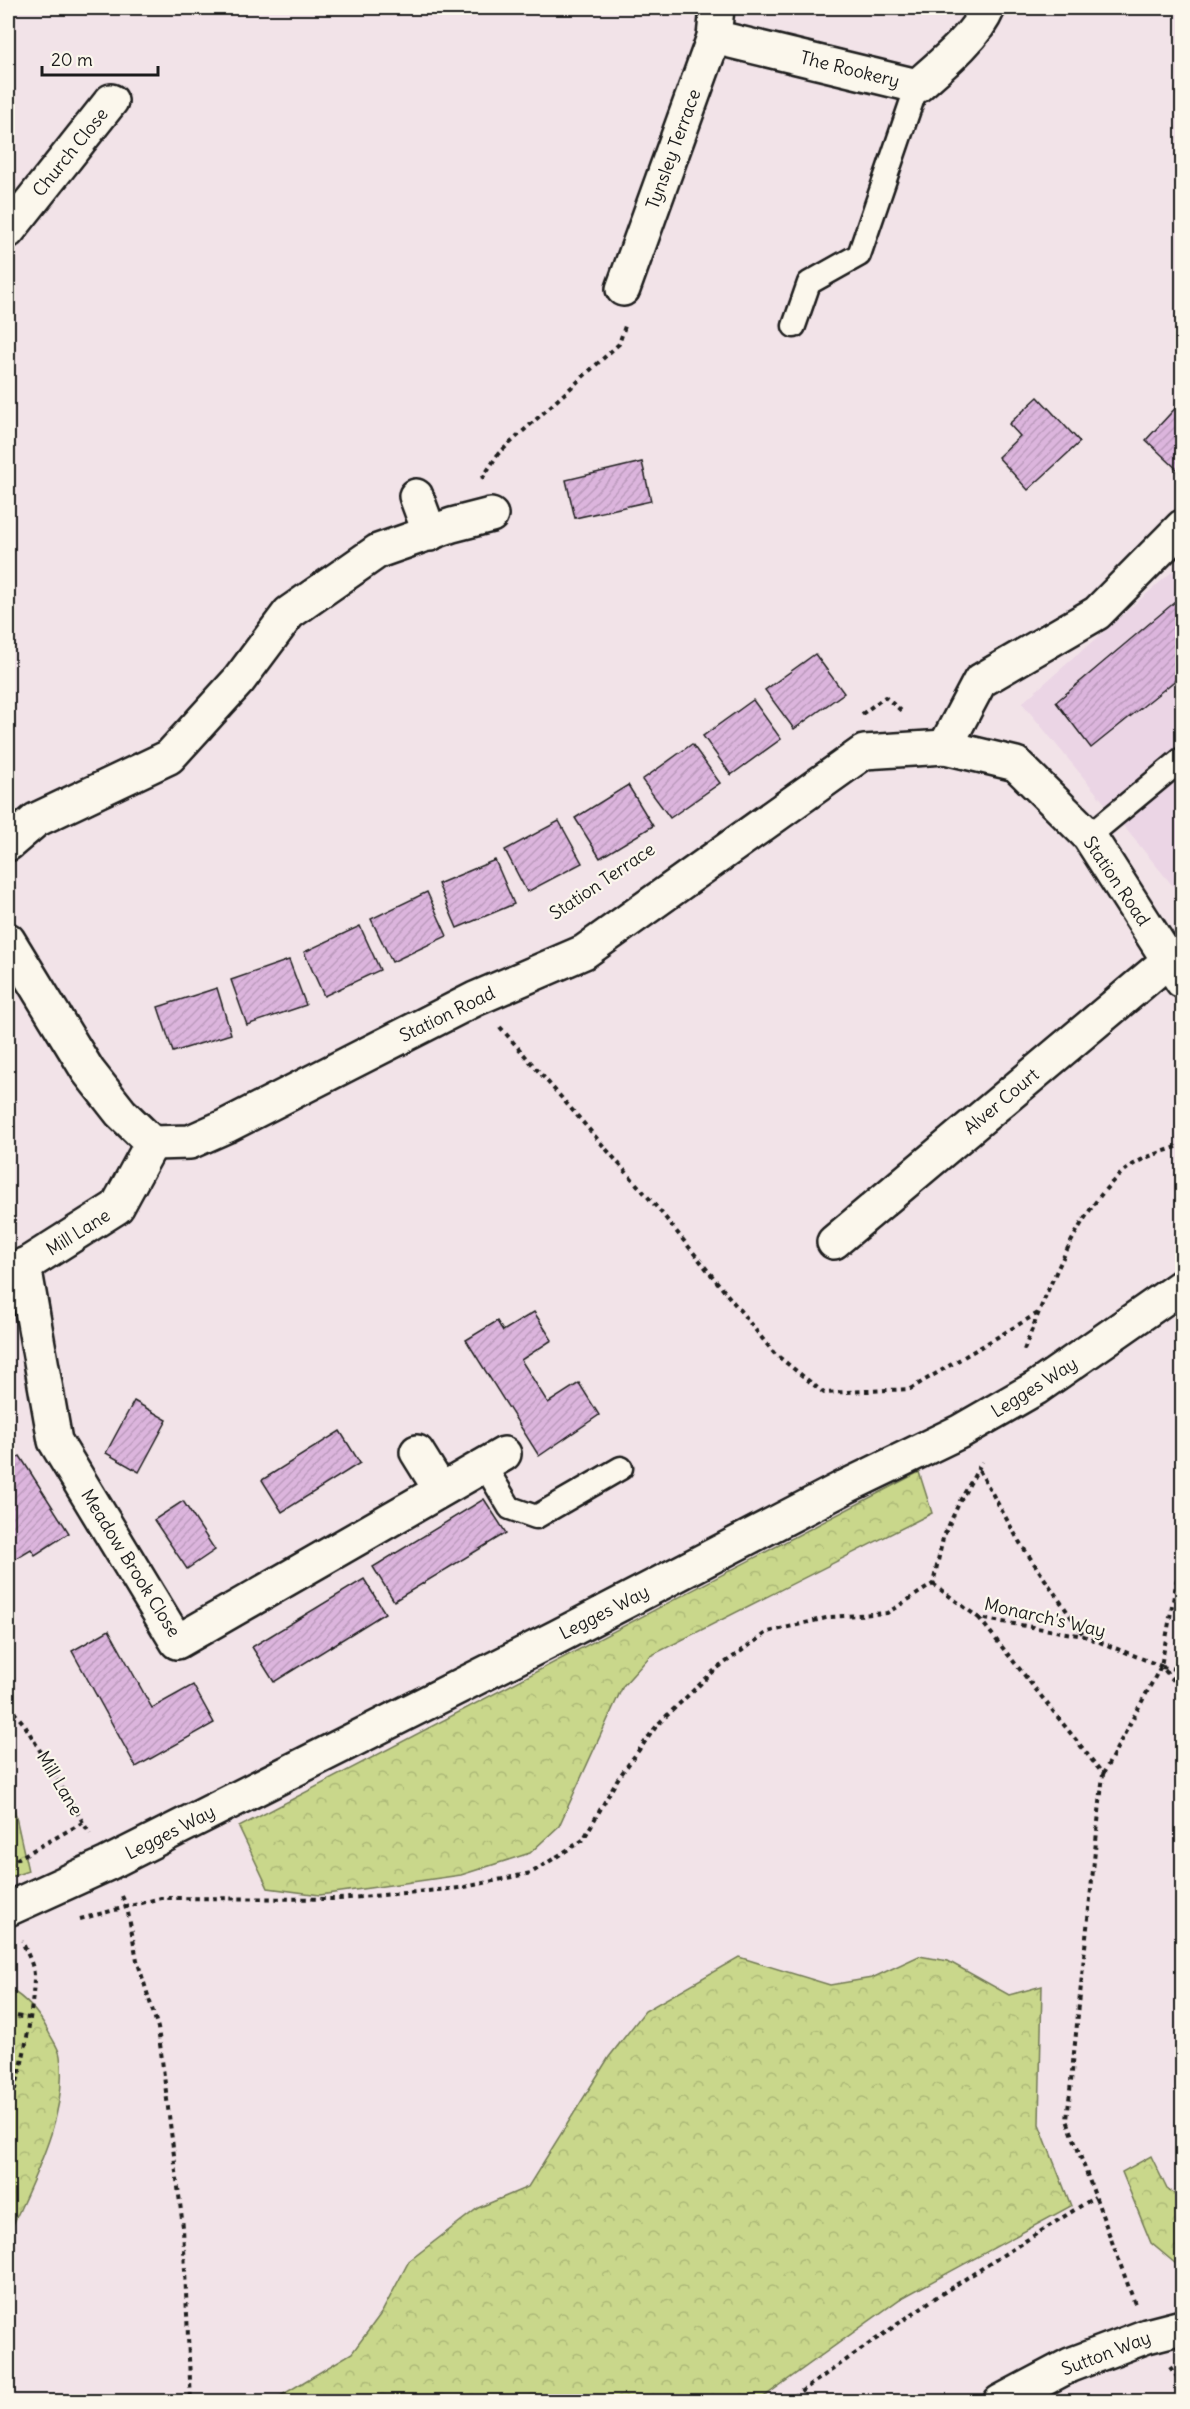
<svg xmlns="http://www.w3.org/2000/svg" width="1190" height="2409" font-family="Delius,sans-serif">
	<style>
		.built { fill: #ebd5e5 }
		.forest { fill: url(#forest-crowns); stroke: #727a54; stroke-width: 1.5 }
		.building { fill: url(#building-hatch); stroke: #1c1c1c; stroke-width: 1.5 }
		.lines { fill: none; stroke-linecap: round; stroke-linejoin: round }
		.lane-casing { stroke: #1c1c1c; stroke-width: 27 }
		.street-casing { stroke: #1c1c1c; stroke-width: 38 }
		.secondary-casing { stroke: #1c1c1c; stroke-width: 38 }
		.path { stroke: #1c1c1c; stroke-width: 4; stroke-dasharray: 4.5 4.5; stroke-linecap: butt }
		.lane { stroke: #fbf7ec; stroke-width: 22 }
		.street { stroke: #fbf7ec; stroke-width: 33 }
		.secondary { stroke: #fbf7ec; stroke-width: 33 }
		.labels { text-anchor: middle; dominant-baseline: central; stroke-width: 4.5; stroke-linejoin: round; paint-order: stroke }
		.street-label { font-size: 18px; fill: #1c1c1c; stroke: #fbf7ec }
	</style>
	<defs>
		<pattern id="forest-crowns" width="20" height="18" patternUnits="userSpaceOnUse" patternTransform="scale(1.5)"><rect width="20" height="18" fill="#c9d78b"/><path d="M2 6a3 3 0 1 1 6 0M12 15a3 3 0 1 1 6 0" fill="none" stroke="#acb877"/></pattern>
		<pattern id="building-hatch" width="6" height="6" patternUnits="userSpaceOnUse" patternTransform="scale(1.5)"><rect width="6" height="6" fill="#dcb5dd"/><path d="M-1 1l2-2M0 6l6-6M5 7l2-2" fill="none" stroke="#bc9bbd"/></pattern>
	</defs>
	<rect width="100%" height="100%" fill="#f2e3e8"/>
	<filter id="ink" filterUnits="userSpaceOnUse"><feTurbulence type="fractalNoise" baseFrequency=".0167" numOctaves="2"/><feDisplacementMap in="SourceGraphic" scale="12" xChannelSelector="R" yChannelSelector="G"/><feConvolveMatrix kernelMatrix="1 2 1 2 8 2 1 2 1" color-interpolation-filters="sRGB"/></filter>
	<g filter="url(#ink)">
		<path class="built" d="M1182 563V897L1022 703Z"/>
		<g class="forest">
			<path d="M919 1472 932 1513 650 1656 623 1686 559 1826 530 1853 461 1875 320 1895 268 1888 239 1827Z"/>
			<path d="M14 1808 28 1871 8 1878V1810Z"/>
			<path d="M919 1956 948 1961 1009 1995 1042 1986 1039 2124 1071 2206 900 2299 758 2401H272L352 2353 382 2312 409 2261 478 2208 528 2187 609 2057 645 2011 739 1957 830 1985 872 1978Z"/>
			<path d="M8 1988C25 1998 39 2013 48 2031 52 2039 59 2048 60 2056 69 2116 31 2183 8 2236Z"/>
			<path d="M1151 2156 1167 2189 1182 2199V2269L1151 2243 1122 2172Z"/>
		</g>
		<g class="building">
			<path d="M1038 397 1080 442 1028 490 998 457 1020 436 1009 424Z"/>
			<path d="M1182 401V474L1146 440Z"/>
			<path d="M642 462 651 501 575 518 566 480Z"/>
			<path d="M1182 596V675L1091 748 1056 702Z"/>
			<path d="M815 654 844 693 794 729 765 690Z"/>
			<path d="M753 700 781 739 731 775 703 736Z"/>
			<path d="M692 744 720 783 670 818 642 780Z"/>
			<path d="M628 785 653 826 600 858 575 818Z"/>
			<path d="M559 821 582 863 527 892 505 850Z"/>
			<path d="M495 860 514 904 457 928 438 884Z"/>
			<path d="M427 892 447 936 392 962 371 919Z"/>
			<path d="M360 926 380 970 324 996 304 952Z"/>
			<path d="M289 960 306 1005 247 1025 231 980Z"/>
			<path d="M217 988 231 1034 173 1052 158 1007Z"/>
			<path d="M534 1312 552 1340 521 1360 548 1403 579 1383 599 1415 539 1456 466 1340 497 1321 503 1331Z"/>
			<path d="M134 1401 167 1420 139 1472 106 1453Z"/>
			<path d="M340 1431 360 1463 282 1512 262 1480Z"/>
			<path d="M20 1456 69 1533 35 1555 31 1549 8 1563V1464Z"/>
			<path d="M484 1499 506 1533 394 1601 373 1567Z"/>
			<path d="M183 1501 215 1550 187 1569 154 1520Z"/>
			<path d="M364 1579 385 1613 274 1682 252 1647Z"/>
			<path d="M109 1630 152 1708 193 1685 214 1723 136 1767 72 1651Z"/>
		</g>
		<g class="lines">
			<defs>
				<g id="lane">
					<path d="M794 326 809 283 859 255 917 86"/>
					<path d="M1089 836 1182 759"/>
					<path d="M484 1465 510 1508 536 1517 621 1468"/>
				</g>
				<g id="street">
					<path d="M714 37 917 86C941 65 976 37 988 8"/>
					<path d="M8 231 111 101"/>
					<path d="M623 289 714 37 717 8"/>
					<path d="M416 496 430 534"/>
					<path d="M945 747 980 681 1097 613 1182 527"/>
					<path d="M8 844 36 820 169 757 239 680 289 613 378 551 452 525 491 515"/>
					<path d="M8 940 88 1071 121 1113 152 1143 190 1142 226 1126 475 999 584 952 864 752 945 747 1016 764 1089 836 1182 981"/>
					<path d="M834 1242 1169 960"/>
					<path d="M24 1265 55 1441 177 1642 504 1454"/>
					<path d="M8 1276 117 1207 152 1143"/>
					<path d="M417 1452 440 1489"/>
				</g>
				<g id="secondary">
					<path d="M8 1909 107 1864 557 1637 845 1487 961 1431 1036 1388 1182 1286"/>
					<path d="M1000 2402 1070 2365 1147 2336 1182 2327"/>
				</g>
			</defs>
			<use href="#lane" class="lane-casing"/>
			<use href="#street" class="street-casing"/>
			<use href="#secondary" class="secondary-casing"/>
			<g class="path">
				<path d="M482 479 498 454 619 344 626 323"/>
				<path d="M862 714 885 697 904 713"/>
				<path d="M500 1027 660 1211 774 1353 824 1393 910 1389 1038 1313"/>
				<path d="M1024 1350C1045 1296 1080 1203 1128 1168 1144 1156 1164 1152 1182 1145"/>
				<path d="M979 1470 1020 1543 1084 1636"/>
				<path d="M933 1584 979 1618 1084 1636 1161 1666 1182 1690"/>
				<path d="M979 1618 1103 1774 1067 2120 1135 2304"/>
				<path d="M1162 1667 1182 1670"/>
				<path d="M8 1705 24 1724 90 1834"/>
				<path d="M1103 1774 1161 1666 1182 1552"/>
				<path d="M8 1864 84 1822"/>
				<path d="M122 1896 127 1907 137 1960 158 2028 183 2227 191 2402"/>
				<path d="M80 1919 161 1898 339 1899 460 1888 531 1873 583 1840 617 1780 658 1724 716 1669 768 1632 830 1617 887 1613 933 1584 943 1538 960 1501 982 1462"/>
				<path d="M8 2015 29 2018"/>
				<path d="M8 2107C21 2082 34 2006 34 1976 34 1965 26 1951 22 1941"/>
				<path d="M1170 2367 1182 2384"/>
				<path d="M786 2402 935 2298 1095 2197"/>
			</g>
			<use href="#lane" class="lane"/>
			<use href="#street" class="street"/>
			<use href="#secondary" class="secondary"/>
		</g>
	</g>
	<g class="labels">
		<g class="street-label">
			<text transform="translate(850 69) rotate(14)">The Rookery</text>
			<text transform="translate(673 149) rotate(-70)">Tynsley Terrace</text>
			<text transform="translate(70 152) rotate(-51)">Church Close</text>
			<text transform="translate(602 881) rotate(-34)">Station Terrace</text>
			<text transform="translate(1117 881) rotate(56)">Station Road</text>
			<text transform="translate(447 1014) rotate(-26)">Station Road</text>
			<text transform="translate(1001 1101) rotate(-40)">Alver Court</text>
			<text transform="translate(78 1232) rotate(-32)">Mill Lane</text>
			<text transform="translate(1034 1387) rotate(-32)">Legges Way</text>
			<text transform="translate(131 1563) rotate(58)">Meadow Brook Close</text>
			<text transform="translate(604 1612) rotate(-27)">Legges Way</text>
			<text transform="translate(1045 1617) rotate(13)">Monarch's Way</text>
			<text transform="translate(60 1783) rotate(59)">Mill Lane</text>
			<text transform="translate(170 1832) rotate(-27)">Legges Way</text>
			<text transform="translate(1106 2353) rotate(-21)">Sutton Way</text>
		</g>
	</g>
	<rect width="1190" height="2409" fill="none" stroke="#fbf7ec" stroke-width="30"/>
	<rect x="15" y="15" width="1160" height="2379" fill="none" stroke="#1c1c1c" stroke-width="2" filter="url(#ink)"/>
	<path d="M42 66v9h116v-9" fill="none" stroke="#1c1c1c" stroke-width="3"/>
	<text x="51" y="66" font-size="18" fill="#1c1c1c" stroke="#fbf7ec" stroke-width="4.5" paint-order="stroke">20 m</text>
</svg>
